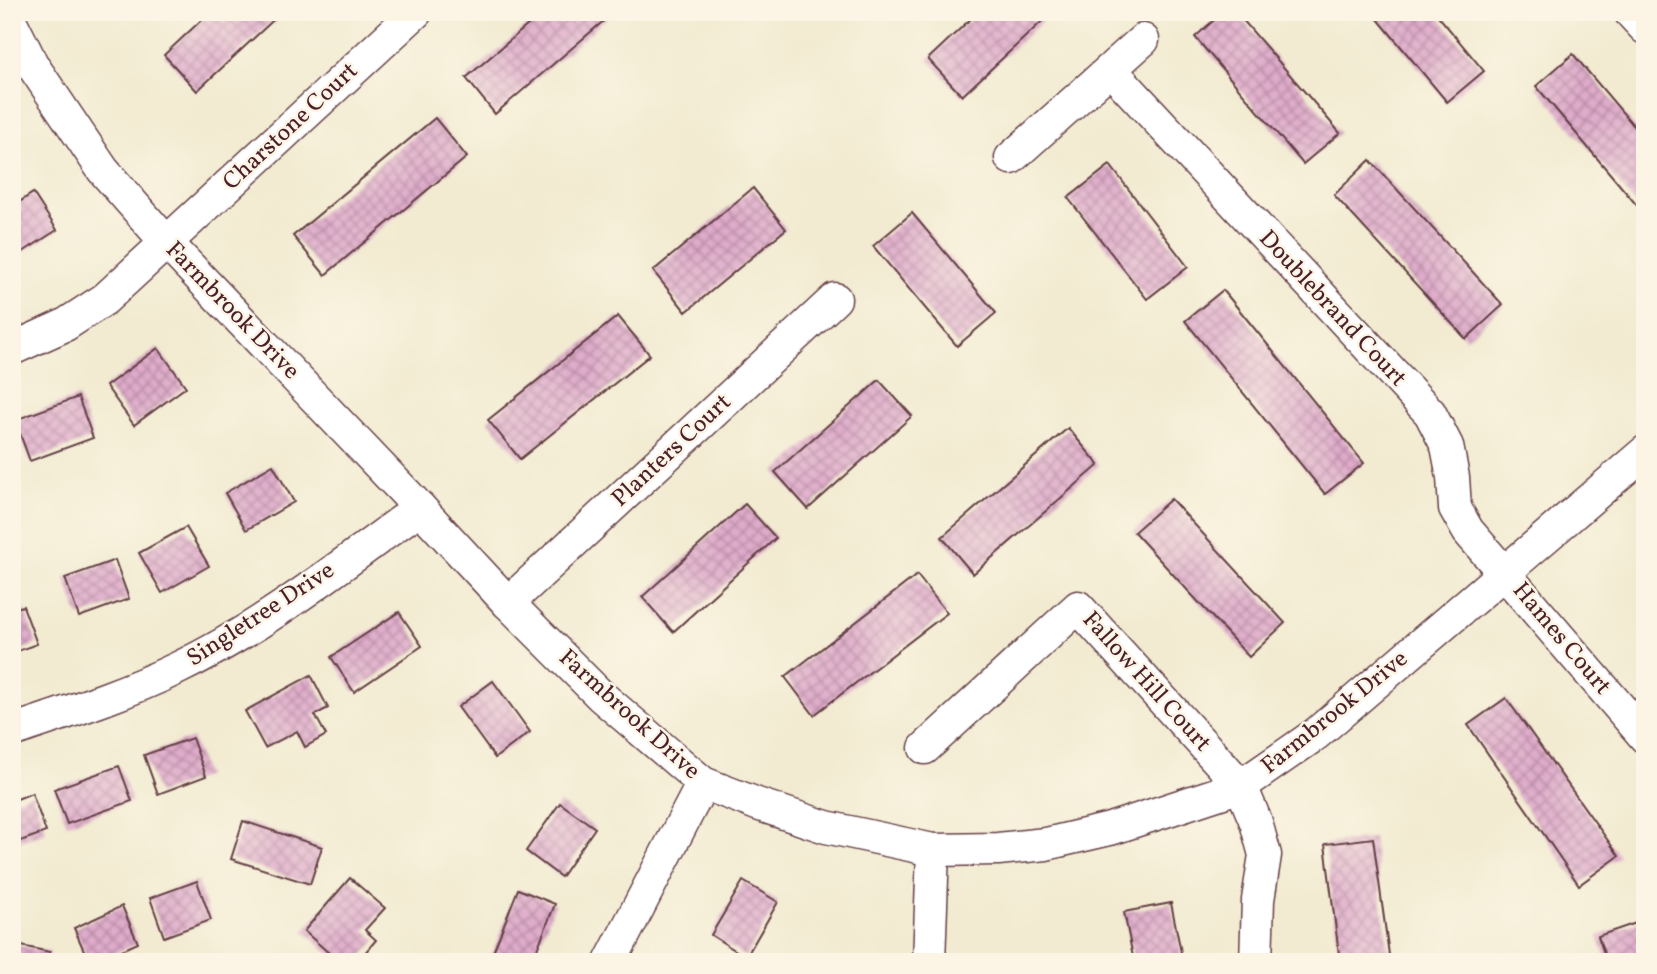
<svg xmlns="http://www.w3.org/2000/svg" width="1657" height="974" font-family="Vollkorn,serif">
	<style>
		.building { fill: url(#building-cross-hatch) }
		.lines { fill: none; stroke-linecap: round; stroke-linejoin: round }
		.minor-casing { stroke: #633e44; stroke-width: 35 }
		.minor { stroke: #fff; stroke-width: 32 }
		.labels { text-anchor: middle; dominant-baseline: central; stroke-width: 5; stroke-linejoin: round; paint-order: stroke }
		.street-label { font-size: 24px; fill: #4a1f2b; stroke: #fcf5e5 }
	</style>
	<defs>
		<pattern id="building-cross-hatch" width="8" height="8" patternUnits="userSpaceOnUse" patternTransform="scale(1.75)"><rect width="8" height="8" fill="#dfaccb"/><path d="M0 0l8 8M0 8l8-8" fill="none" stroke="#b78ba5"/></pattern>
	</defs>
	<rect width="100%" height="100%" fill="#fcf5e5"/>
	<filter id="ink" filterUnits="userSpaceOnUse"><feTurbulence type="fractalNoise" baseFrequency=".0143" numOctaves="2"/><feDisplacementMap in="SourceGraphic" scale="14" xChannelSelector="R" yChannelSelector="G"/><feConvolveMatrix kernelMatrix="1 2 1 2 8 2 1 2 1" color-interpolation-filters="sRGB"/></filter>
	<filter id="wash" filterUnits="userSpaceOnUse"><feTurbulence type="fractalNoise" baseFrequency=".00686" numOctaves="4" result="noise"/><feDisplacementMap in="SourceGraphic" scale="28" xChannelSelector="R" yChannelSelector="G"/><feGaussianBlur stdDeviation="1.57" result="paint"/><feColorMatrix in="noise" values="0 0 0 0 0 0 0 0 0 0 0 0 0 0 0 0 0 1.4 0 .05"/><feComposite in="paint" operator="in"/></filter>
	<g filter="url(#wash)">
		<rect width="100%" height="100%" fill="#f2ebd1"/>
		<g id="blocks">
			<g class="building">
				<path d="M210 12H282L197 91 164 55Z"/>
				<path d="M543 12H614L495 114 466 78Z"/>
				<path d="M978 12H1052L962 96 928 59Z"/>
				<path d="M1223 12H1236L1340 133 1303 164 1195 37Z"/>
				<path d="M1372 12H1435L1484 71 1447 102Z"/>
				<path d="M1573 54 1645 139V215L1536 86Z"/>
				<path d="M435 118 467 157 325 275 293 236Z"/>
				<path d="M1370 160 1503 305 1466 339 1334 195Z"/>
				<path d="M1110 165 1188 267 1147 299 1068 198Z"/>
				<path d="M753 188 786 229 686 312 653 271Z"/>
				<path d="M33 193 57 230 12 259V207Z"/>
				<path d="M912 213 996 313 957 346 873 246Z"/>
				<path d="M1223 290 1364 463 1325 494 1185 321Z"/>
				<path d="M618 316 650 355 520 459 488 420Z"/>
				<path d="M158 348 186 387 134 425 106 386Z"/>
				<path d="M879 380 912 416 808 509 775 472Z"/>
				<path d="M78 397 93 438 30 461 15 420Z"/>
				<path d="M1068 428 1099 465 973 574 942 537Z"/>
				<path d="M273 465 294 502 246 530 225 493Z"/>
				<path d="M1171 499 1285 623 1249 657 1134 532Z"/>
				<path d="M745 504 776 538 673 632 642 597Z"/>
				<path d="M186 527 209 566 162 593 139 553Z"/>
				<path d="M115 560 129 599 79 617 65 578Z"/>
				<path d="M917 575 947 613 814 715 785 677Z"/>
				<path d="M23 606 37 644 12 653V609Z"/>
				<path d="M399 612 422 646 354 692 331 657Z"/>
				<path d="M311 675 328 708 315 715 326 735 305 747 297 731 265 748 245 711Z"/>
				<path d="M493 681 530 732 495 758 458 707Z"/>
				<path d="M1506 698 1619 856 1579 885 1468 725Z"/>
				<path d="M192 738 206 776 158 794 144 755Z"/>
				<path d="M119 766 132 801 67 824 54 789Z"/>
				<path d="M32 793 46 832 12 844V801Z"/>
				<path d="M560 803 595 828 561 877 526 851Z"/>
				<path d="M243 821 322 847 310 884 231 859Z"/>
				<path d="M1373 838 1390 962H1340L1325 844Z"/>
				<path d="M350 878 385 908 365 930 376 940 357 962H339L304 931Z"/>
				<path d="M197 881 211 920 164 937 150 898Z"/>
				<path d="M743 881 778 902 746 957 711 935Z"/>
				<path d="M518 889 555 904 532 962H496L490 960Z"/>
				<path d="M1171 903 1183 962H1134L1124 912Z"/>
				<path d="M122 906 138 943 95 962H89L74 928Z"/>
				<path d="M1645 920V962H1607L1598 936Z"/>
				<path d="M12 944 50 952 48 962H12Z"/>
			</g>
		</g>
	</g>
	<g filter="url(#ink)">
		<use href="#blocks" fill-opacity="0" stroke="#633e44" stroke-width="2"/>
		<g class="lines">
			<defs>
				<g id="minor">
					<path d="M1630 12 1645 28"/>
					<path d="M12 24 33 66 103 170 166 242 420 508 508 603 601 696 703 783 757 804 826 827 933 850 998 849 1046 844 1110 829 1241 786 1316 734 1645 452"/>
					<path d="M1111 70 1430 413 1447 446 1453 477 1455 508 1468 531 1645 737"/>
					<path d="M1011 158 1143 40"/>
					<path d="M12 349 65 325 105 299 416 12"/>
					<path d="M508 603 835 299"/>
					<path d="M12 731C68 712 124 694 176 669 264 627 342 564 420 508"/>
					<path d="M925 748 1078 607 1241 786 1256 822 1265 855 1258 900 1256 962"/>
					<path d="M610 962 703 783"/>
					<path d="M929 962 933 850"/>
				</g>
			</defs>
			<use href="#minor" class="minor-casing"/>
			<use href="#minor" class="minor"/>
		</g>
	</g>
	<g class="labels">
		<g class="street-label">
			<text transform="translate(291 127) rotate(-43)">Charstone Court</text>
			<text transform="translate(1332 309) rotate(47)">Doublebrand Court</text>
			<text transform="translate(232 311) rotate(46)">Farmbrook Drive</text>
			<text transform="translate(672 451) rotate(-43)">Planters Court</text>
			<text transform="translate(261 615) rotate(-33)">Singletree Drive</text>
			<text transform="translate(1561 639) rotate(50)">Hames Court</text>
			<text transform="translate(1146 682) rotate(48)">Fallow Hill Court</text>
			<text transform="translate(1335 713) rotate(-39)">Farmbrook Drive</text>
			<text transform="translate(629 715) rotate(42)">Farmbrook Drive</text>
		</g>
	</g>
	<rect width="1657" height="974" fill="none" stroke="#fcf5e5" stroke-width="42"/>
</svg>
